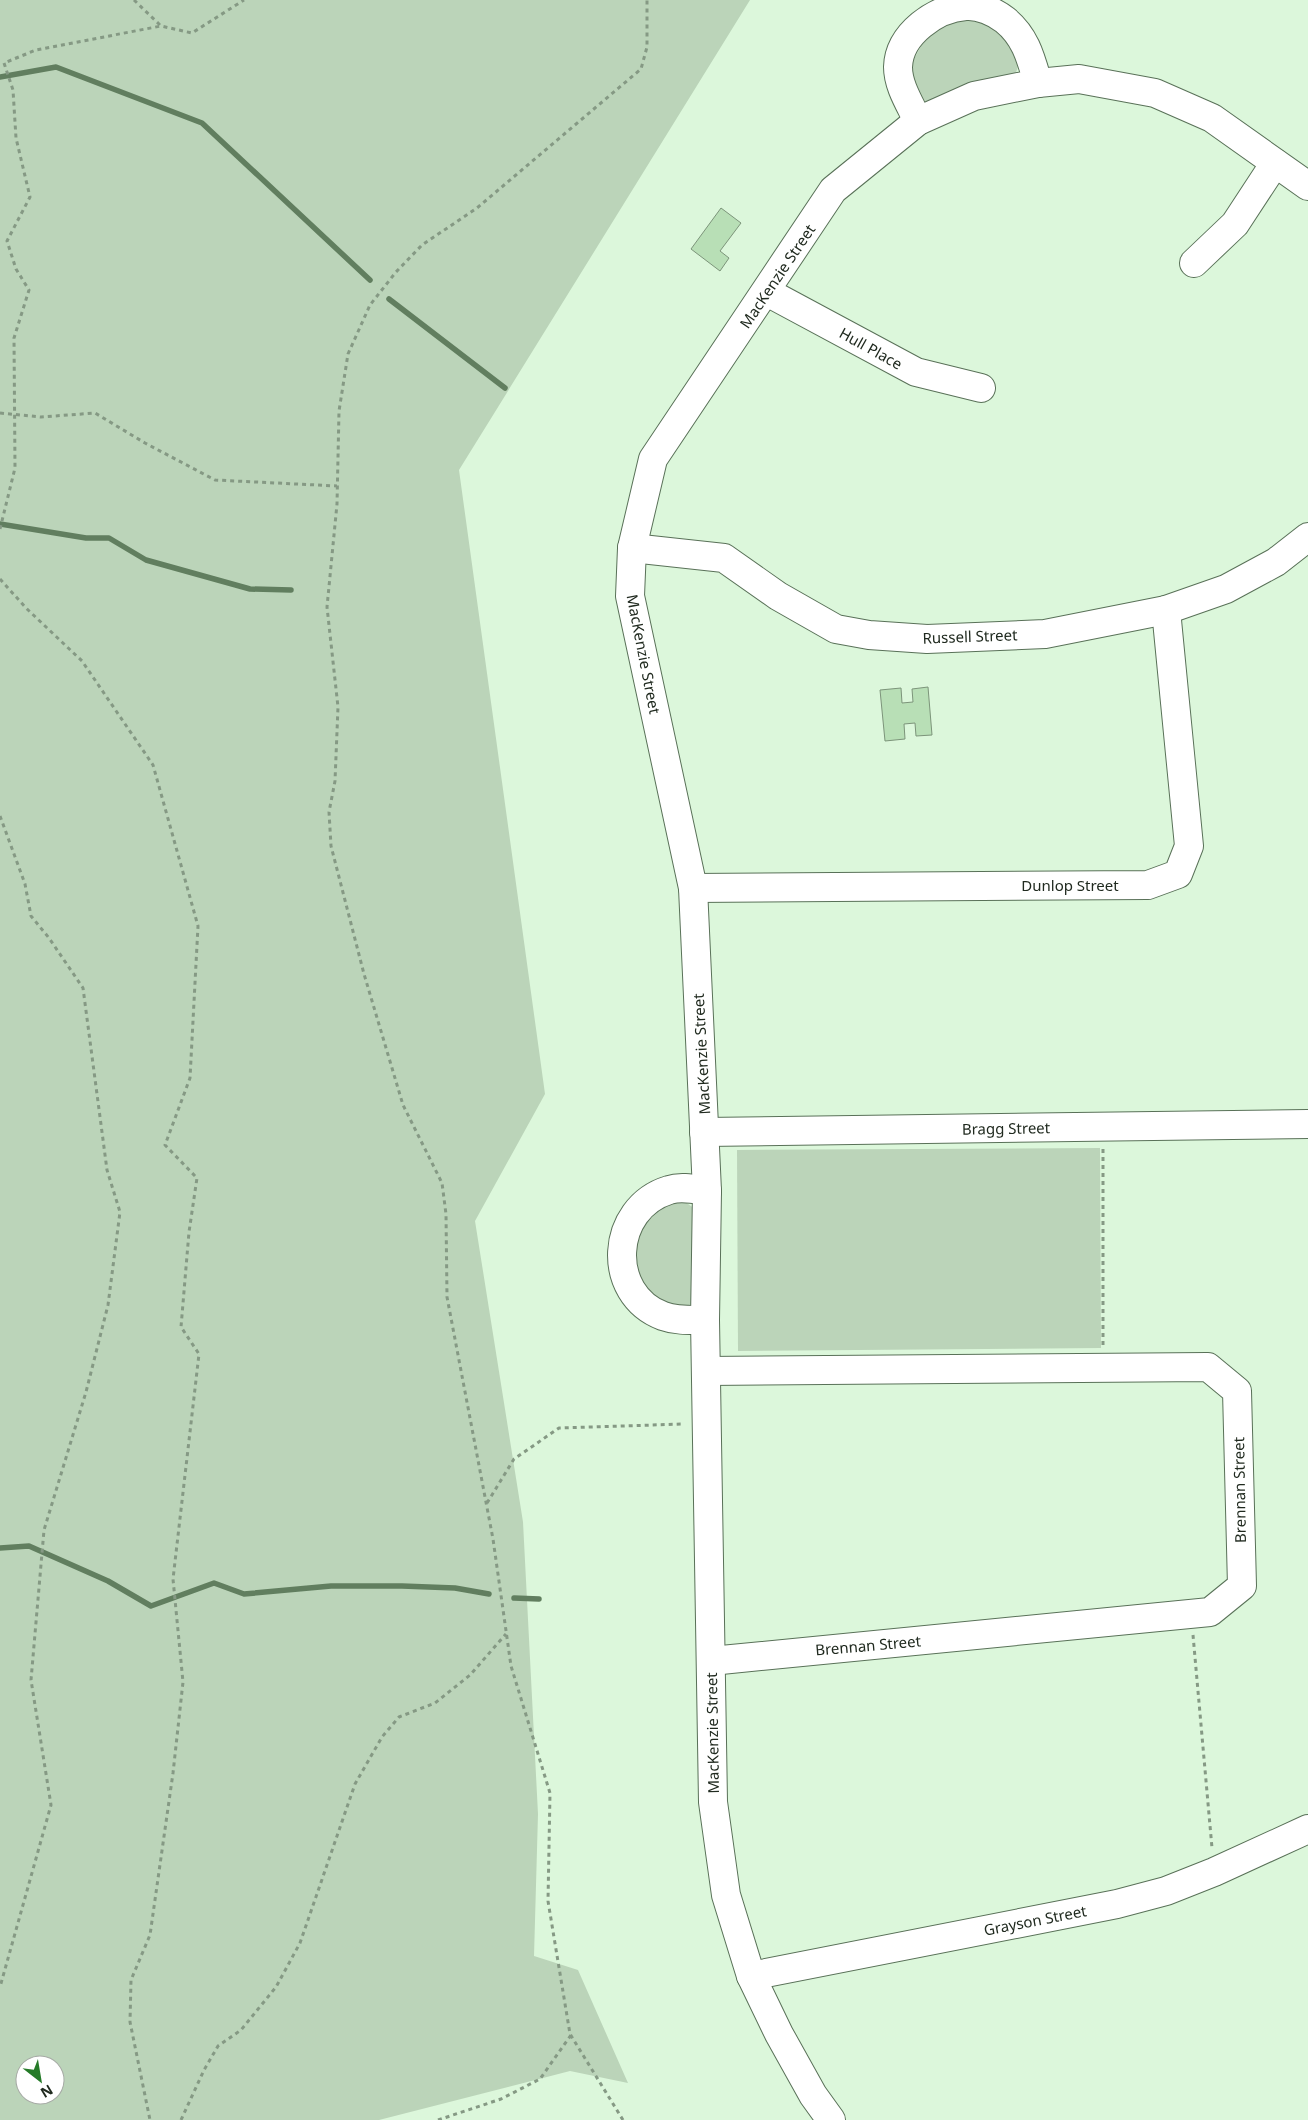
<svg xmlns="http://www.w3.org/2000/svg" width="1308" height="2120" font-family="'Noto Sans',sans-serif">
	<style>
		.green { fill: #bbd4b9; fill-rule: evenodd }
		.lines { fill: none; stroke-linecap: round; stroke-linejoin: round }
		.stream { stroke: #617e5f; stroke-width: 5.5 }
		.building { fill: #b8dfb6; stroke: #7c947a }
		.minor-casing { stroke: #597158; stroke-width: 30 }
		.path { stroke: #859984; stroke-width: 3; stroke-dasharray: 4 4; stroke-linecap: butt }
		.minor { stroke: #fff; stroke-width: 28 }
		.labels { text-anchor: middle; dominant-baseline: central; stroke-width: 4; stroke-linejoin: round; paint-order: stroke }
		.street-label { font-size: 15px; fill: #202a1f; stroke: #fff }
	</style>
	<rect width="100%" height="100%" fill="#dcf7db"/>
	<g class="green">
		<path d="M0 0H750L459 470 545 1094 475 1221 523 1522 538 1814 534 1956 578 1970 628 2083 570 2071 379 2120H0ZM25 2065H55V2095H25Z"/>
		<path d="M963 19 987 24 1011 37C1016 51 1024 64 1013 76L927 102 921 99 910 74 914 59 925 39 941 27Z"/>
		<path d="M1100 1148 1101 1348 738 1351 737 1150Z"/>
		<path d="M684 1201 695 1209V1302L679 1310 644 1295 629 1248 633 1234 666 1203Z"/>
	</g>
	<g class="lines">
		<g class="stream">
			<path d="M0 77 56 67 202 123 370 280"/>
			<path d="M389 299 505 388"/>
			<path d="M0 524 86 538H109L146 560 250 589 291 590"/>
			<path d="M0 1548 29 1546 108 1581 151 1606 214 1583 244 1594 331 1586H402L455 1588 489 1594"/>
			<path d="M514 1598 539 1599"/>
		</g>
	</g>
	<g class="building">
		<path d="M721 208 741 223 720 251 729 258 720 271 691 249Z"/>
		<path d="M928 687 932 735 916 736 915 723 904 724 905 739 885 741 880 690 901 688 902 703 913 702 912 689Z"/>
	</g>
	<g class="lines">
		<defs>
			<g id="minor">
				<path d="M918 121C910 104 898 86 898 67 899 34 936 8 966 6 979 5 995 12 1005 20 1026 37 1031 59 1038 83"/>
				<path d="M1194 263 1235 224 1275 163"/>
				<path d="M767 292 916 372 981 388"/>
				<path d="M632 548 724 558 778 596 836 629 869 635 927 639 1045 634 1166 610 1226 589 1276 562 1308 537"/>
				<path d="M693 888 1148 885 1178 874 1189 846 1166 610"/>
				<path d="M704 1132 1308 1124"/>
				<path d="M705 1320C691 1320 677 1321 663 1316 605 1294 610 1208 669 1190 681 1186 694 1189 707 1191"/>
				<path d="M706 1371 1208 1367 1237 1391 1242 1586 1210 1612 711 1661"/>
				<path d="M751 1976 1117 1904 1166 1891 1214 1872 1308 1829"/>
				<path d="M831 2120 813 2095 779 2034 751 1976 726 1895 713 1802 705 1320 707 1191 693 888 630 596 632 548 653 459 833 190 918 121 974 96 1038 83 1079 79 1155 93 1212 118 1308 186"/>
			</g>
		</defs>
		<use href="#minor" class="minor-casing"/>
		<g class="path">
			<path d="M134 0 161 26 192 33 244 0"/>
			<path d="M0 413 41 417 95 413 145 443 215 480 337 486"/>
			<path d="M0 529 15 468 14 338 29 290 16 269 7 241 30 197 16 138 13 90 4 63 36 50 161 26"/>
			<path d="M0 579 26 608 82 661 153 765 198 926 190 1078 165 1145 197 1178 189 1232 181 1327 199 1354 173 1579 183 1682 173 1773 150 1935 131 1980 130 2022 150 2120"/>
			<path d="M0 816 25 884 31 916 49 938 83 988 107 1170 120 1212 108 1305 86 1392 44 1530 31 1680 51 1805 0 1987"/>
			<path d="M1103 1149V1345"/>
			<path d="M487 1503 514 1459 559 1428 684 1424"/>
			<path d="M1193 1635 1212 1848"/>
			<path d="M181 2120 204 2070 218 2046 241 2030 276 1987 300 1943 355 1784 382 1737 399 1717 435 1703 470 1675 506 1634"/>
			<path d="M438 2120 501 2099 540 2079 571 2035"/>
			<path d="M623 2120 570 2034 548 1901 550 1793 511 1666 493 1539 447 1297 446 1214 442 1183 403 1105 364 974 331 846 329 812 335 781 338 707 327 607 337 504 339 411 348 354 370 305 396 272 422 245 477 208 641 69 647 47V0"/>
		</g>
		<use href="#minor" class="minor"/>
	</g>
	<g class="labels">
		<g class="street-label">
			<text transform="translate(777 276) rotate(-56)">MacKenzie Street</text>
			<text transform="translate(871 348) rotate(29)">Hull Place</text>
			<text transform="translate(970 636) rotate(-2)">Russell Street</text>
			<text transform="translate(644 654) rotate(79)">MacKenzie Street</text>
			<text x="1070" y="885">Dunlop Street</text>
			<text transform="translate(701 1054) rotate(-93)">MacKenzie Street</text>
			<text transform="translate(1006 1128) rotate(-1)">Bragg Street</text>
			<text transform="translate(1239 1490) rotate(-91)">Brennan Street</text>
			<text transform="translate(868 1645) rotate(-5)">Brennan Street</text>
			<text transform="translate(712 1733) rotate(-91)">MacKenzie Street</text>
			<text transform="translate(1035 1920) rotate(-11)">Grayson Street</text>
		</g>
	</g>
	<g transform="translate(40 2080) rotate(149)"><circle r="24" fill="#ffffff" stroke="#a6aaa5"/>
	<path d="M0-4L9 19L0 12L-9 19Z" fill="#257b28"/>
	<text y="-8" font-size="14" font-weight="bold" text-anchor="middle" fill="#202a1f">N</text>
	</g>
</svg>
